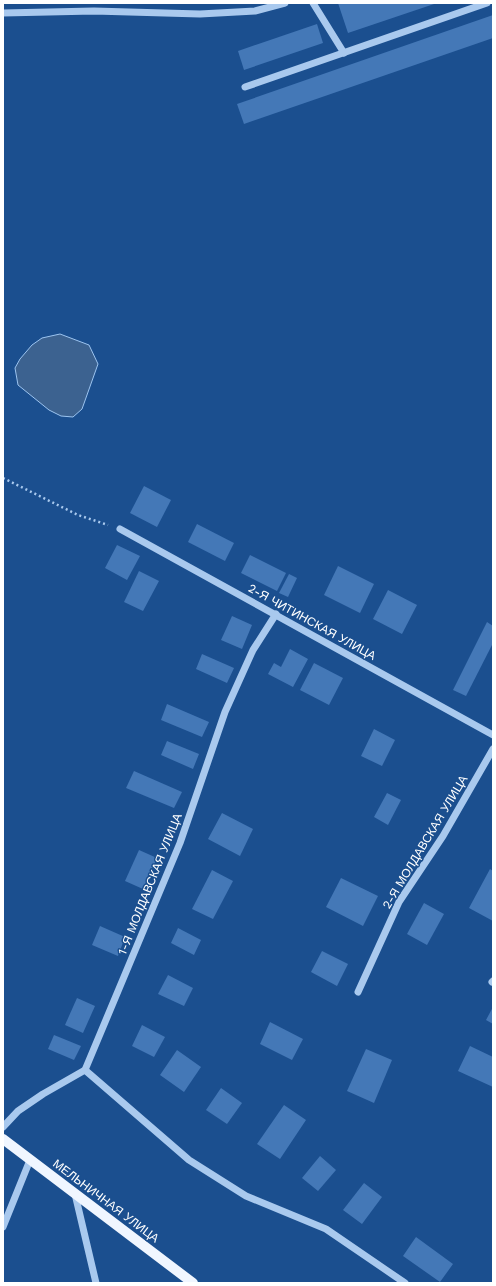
<svg xmlns="http://www.w3.org/2000/svg" width="496" height="1286" font-family="'Work Sans',sans-serif">
	<style>
		.water { fill: #3c6290; stroke: #9cc4f0 }
		.building { fill: #4478b7 }
		.lines { fill: none; stroke-linecap: round; stroke-linejoin: round }
		.path { stroke: #a9c9ee; stroke-width: 2.5; stroke-dasharray: 2 3; stroke-linecap: butt }
		.minor { stroke: #a9c9ee; stroke-width: 7 }
		.major { stroke: #f0f6ff; stroke-width: 10 }
		.labels { text-anchor: middle; dominant-baseline: central; stroke-width: 3; stroke-linejoin: round; paint-order: stroke }
		.street-label { font-size: 12px; fill: #fff; stroke: #1b4f8f }
	</style>
	<rect width="100%" height="100%" fill="#1b4f8f"/>
	<path class="water" d="M60 334 89 345 98 364 82 409 73 417 61 416 49 410 18 385 15 368 20 359 32 345 42 338Z"/>
	<g class="building">
		<path d="M338 3H437L348 33Z"/>
		<path d="M493 15V38L244 124 237 104Z"/>
		<path d="M317 24 323 43 244 70 238 51Z"/>
		<path d="M144 486 171 500 157 527 130 513Z"/>
		<path d="M197 524 234 543 225 561 188 542Z"/>
		<path d="M117 545 140 556 127 580 105 568Z"/>
		<path d="M250 555 286 573 277 591 241 573Z"/>
		<path d="M338 566 374 584 360 613 324 595Z"/>
		<path d="M139 571 159 581 143 611 124 602Z"/>
		<path d="M289 574 297 578 288 597 279 593Z"/>
		<path d="M388 590 417 605 402 634 373 619Z"/>
		<path d="M232 616 252 625 242 649 221 640Z"/>
		<path d="M487 622 493 626V643L466 696 453 690Z"/>
		<path d="M290 649 308 659 293 687 268 674 274 663 281 667Z"/>
		<path d="M202 654 234 668 227 683 196 669Z"/>
		<path d="M314 663 343 678 329 705 300 690Z"/>
		<path d="M167 704 209 722 202 737 161 720Z"/>
		<path d="M374 729 395 740 382 766 361 756Z"/>
		<path d="M167 741 199 754 193 769 161 755Z"/>
		<path d="M134 771 182 792 174 808 126 788Z"/>
		<path d="M387 793 401 800 388 825 374 817Z"/>
		<path d="M222 813 253 829 240 856 208 839Z"/>
		<path d="M139 850 157 858 143 889 125 881Z"/>
		<path d="M490 869 493 871V921L469 908Z"/>
		<path d="M212 870 233 881 213 919 192 909Z"/>
		<path d="M341 878 378 896 363 926 326 907Z"/>
		<path d="M424 903 444 914 427 945 407 934Z"/>
		<path d="M100 926 125 937 118 956 92 945Z"/>
		<path d="M178 928 201 940 194 955 171 943Z"/>
		<path d="M322 951 348 964 337 986 311 972Z"/>
		<path d="M168 975 193 988 184 1006 158 994Z"/>
		<path d="M77 998 95 1006 83 1033 65 1025Z"/>
		<path d="M493 1007V1024L486 1020Z"/>
		<path d="M270 1022 303 1039 292 1060 260 1044Z"/>
		<path d="M142 1025 165 1037 154 1057 132 1046Z"/>
		<path d="M54 1035 81 1046 74 1060 48 1049Z"/>
		<path d="M470 1046 493 1057V1087L458 1071Z"/>
		<path d="M366 1049 392 1060 374 1103 347 1091Z"/>
		<path d="M177 1050 201 1067 184 1092 160 1075Z"/>
		<path d="M221 1088 242 1103 227 1124 206 1110Z"/>
		<path d="M284 1105 306 1120 280 1159 257 1144Z"/>
		<path d="M320 1156 336 1170 318 1191 302 1178Z"/>
		<path d="M364 1183 382 1197 362 1224 343 1210Z"/>
		<path d="M416 1237 453 1264 440 1282 403 1256Z"/>
	</g>
	<g class="lines">
		<path class="path" d="M3 478 78 515 108 525"/>
		<g class="minor">
			<path d="M313 3 344 53"/>
			<path d="M3 13 94 11 200 14 255 11 285 3"/>
			<path d="M245 87 487 3"/>
			<path d="M120 529 493 735"/>
			<path d="M492 982 493 981"/>
			<path d="M358 992 399 902 443 836 493 749"/>
			<path d="M85 1070 189 1160 246 1196 326 1229 405 1283"/>
			<path d="M3 1127 18 1111 43 1094 85 1070 180 843 225 712 253 650 276 614"/>
			<path d="M75 1194 96 1283"/>
			<path d="M3 1227 30 1160"/>
		</g>
		<path class="major" d="M3 1139 193 1283"/>
	</g>
	<g class="labels">
		<g class="street-label">
			<text transform="translate(312 622) rotate(29)">2-Я ЧИТИНСКАЯ УЛИЦА</text>
			<text transform="translate(425 842) rotate(-59)">2-Я МОЛДАВСКАЯ УЛИЦА</text>
			<text transform="translate(150 884) rotate(-68)">1-Я МОЛДАВСКАЯ УЛИЦА</text>
			<text transform="translate(106 1201) rotate(37)">МЕЛЬНИЧНАЯ УЛИЦА</text>
		</g>
	</g>
	<rect width="496" height="1286" fill="none" stroke="#ffffff" stroke-width="8"/>
</svg>
